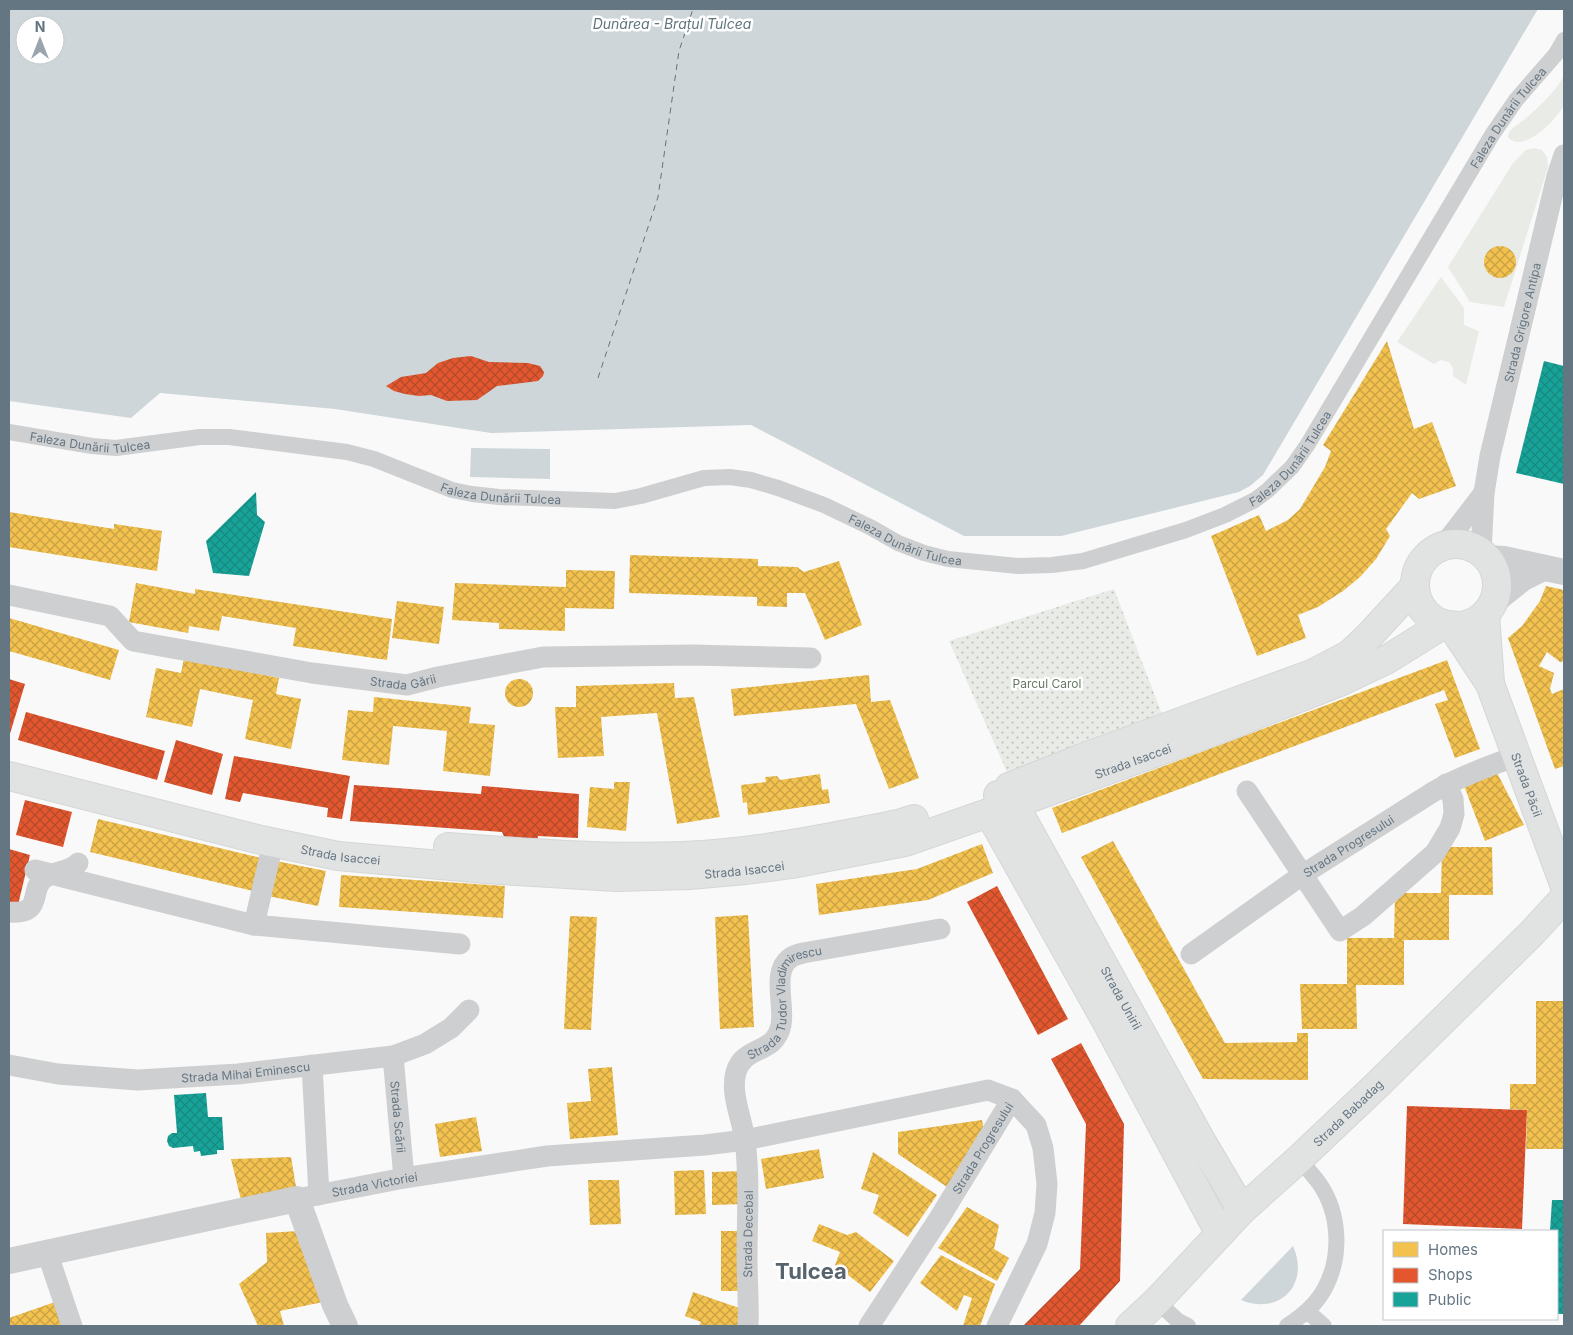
<svg xmlns="http://www.w3.org/2000/svg" width="1573" height="1335" font-family="Inter,sans-serif">
	<style>
		.grass { fill: #e8ebe6 }
		.park { fill: url(#park-dots) }
		.water { fill: #ced6d9; fill-rule: evenodd }
		.homes { fill: url(#homes-cross-hatch) }
		.shops { fill: url(#shops-cross-hatch) }
		.public { fill: url(#public-cross-hatch) }
		.lines { fill: none; stroke-linecap: round; stroke-linejoin: round }
		.ferry { stroke: #60757c; stroke-width: 1; stroke-dasharray: 6 5; stroke-linecap: butt }
		.primary-casing { stroke: #d5d6d7; stroke-width: 30 }
		.pedestrian { stroke: #cecfd0; stroke-width: 16 }
		.minor { stroke: #cecfd0; stroke-width: 21 }
		.tertiary { stroke: #cecfd0; stroke-width: 26 }
		.primary { stroke: #e1e2e2; stroke-width: 28 }
		.labels { text-anchor: middle; dominant-baseline: central; stroke-width: 5; stroke-linejoin: round; paint-order: stroke }
		.street-label { font-size: 12px; fill: #657683; stroke: #fff }
		.park-label { font-size: 12px; fill: #687a64; stroke: #fff }
		.water-label { font-size: 14px; font-style: italic; fill: #60757c; stroke: #fff }
		.town-label { font-size: 22px; font-weight: bold; fill: #57646e; stroke: #fff }
	</style>
	<defs>
		<pattern id="park-dots" width="8" height="8" patternUnits="userSpaceOnUse" patternTransform="scale(1.25)"><rect width="8" height="8" fill="#e8ebe6"/><path d="M2 2h.1M6 6h.1" fill="none" stroke="#c0c3c0" stroke-width="1.8" stroke-linecap="round"/></pattern>
		<pattern id="homes-cross-hatch" width="8" height="8" patternUnits="userSpaceOnUse" patternTransform="scale(1.25)"><rect width="8" height="8" fill="#f2c14e"/><path d="M0 0l8 8M0 8l8-8" fill="none" stroke="#c8a146"/></pattern>
		<pattern id="shops-cross-hatch" width="8" height="8" patternUnits="userSpaceOnUse" patternTransform="scale(1.25)"><rect width="8" height="8" fill="#e4572e"/><path d="M0 0l8 8M0 8l8-8" fill="none" stroke="#b24a2c"/></pattern>
		<pattern id="public-cross-hatch" width="8" height="8" patternUnits="userSpaceOnUse" patternTransform="scale(1.25)"><rect width="8" height="8" fill="#17a398"/><path d="M0 0l8 8M0 8l8-8" fill="none" stroke="#188981"/></pattern>
	</defs>
	<rect width="100%" height="100%" fill="#f9f9f9"/>
	<g class="grass">
		<path d="M1564 76C1564 85 1567 99 1563 107 1556 120 1522 155 1508 137 1508 130 1514 127 1520 123 1537 109 1553 95 1564 76Z"/>
		<path d="M1534 148 1542 150 1547 157 1548 167 1504 307 1470 302 1448 267 1513 163 1526 150Z"/>
		<path d="M1441 277 1464 308V325L1479 331 1466 385 1453 376V368L1449 362 1441 360 1434 364 1397 342Z"/>
	</g>
	<path class="park" d="M1114 589 1162 714 1007 772 949 641Z"/>
	<g class="water">
		<path d="M9 9H1538L1263 475 1250 486 1239 492 1061 536H964L751 425 491 433 335 409 160 393 131 418 9 401ZM25 25H55V55H25Z"/>
		<path d="M471 448 550 449V479L470 477Z"/>
		<path d="M1293 1246C1310 1284 1280 1316 1241 1300Z"/>
	</g>
	<g class="homes">
		<circle cx="1500" cy="262" r="16"/>
		<path d="M1387 341 1414 429 1432 422 1456 486 1419 499 1412 493 1386 529 1390 536 1376 559 1360 577 1343 591 1318 607 1298 615 1306 638 1257 656 1211 536 1259 515 1266 531 1288 520 1300 509 1325 467 1331 451 1323 445Z"/>
		<path d="M9 512 114 529V524L162 531 157 571 9 547Z"/>
		<path d="M630 555 758 559V566L797 567 804 572 839 561 862 625 825 640 805 593H787V607L757 606V597L629 593Z"/>
		<path d="M566 570 615 571 614 609 565 608V631L499 629V623L452 620 455 583 566 587Z"/>
		<path d="M136 583 195 594V589L392 619 387 660 293 646 296 628 222 616 219 631 189 626 188 633 129 622Z"/>
		<path d="M1546 586 1564 590V661L1560 662 1547 652 1539 666 1554 673 1550 689 1552 694 1564 689V766L1555 769 1508 638 1522 626 1540 601Z"/>
		<path d="M397 601 444 607 439 644 392 638Z"/>
		<path d="M9 618 119 650 110 680 9 651Z"/>
		<path d="M184 658 279 678 276 694 301 699 291 749 245 739 253 700 200 689 192 727 146 717 156 668 181 673Z"/>
		<path d="M1447 660 1480 749 1455 758 1435 704 1448 700 1444 690 1062 833 1052 808Z"/>
		<path d="M869 675 871 702 890 700 919 778 889 789 856 704 734 716 731 689Z"/>
		<circle cx="519" cy="693" r="14"/>
		<path d="M674 683 675 698 694 697 720 817 677 824 657 713 601 717 604 756 558 758 555 707H576V686Z"/>
		<path d="M374 697 471 707 469 723 495 725 490 776 443 771 447 731 393 726 389 765 342 760 348 710 373 712Z"/>
		<path d="M1496 771 1524 825 1485 841 1463 783Z"/>
		<path d="M820 774 822 790 828 789 830 803 748 815 747 802 743 803 741 785 766 782 765 777 777 776 780 780Z"/>
		<path d="M614 782H630L626 831 587 827 590 787 614 789Z"/>
		<path d="M98 819 261 858 253 891 90 852Z"/>
		<path d="M1113 841 1225 1043 1297 1042V1033H1308V1080L1203 1079 1081 857Z"/>
		<path d="M982 844 993 873 928 900 819 915 816 884 917 869Z"/>
		<path d="M1442 847H1492L1493 895H1449V940H1404V985H1356L1357 1029H1302L1300 984H1347V938H1394L1395 893H1441Z"/>
		<path d="M276 861 326 871 318 906 268 896Z"/>
		<path d="M341 875 505 886 503 918 339 907Z"/>
		<path d="M748 915 754 1027 720 1029 715 917Z"/>
		<path d="M570 916 597 917 591 1030 564 1029Z"/>
		<path d="M1536 1001H1564V1149H1526L1527 1110 1510 1109V1084H1536Z"/>
		<path d="M612 1067 618 1135 570 1139 567 1103 591 1101 588 1069Z"/>
		<path d="M476 1117 482 1151 440 1157 435 1124Z"/>
		<path d="M982 1120 985 1135 950 1189 898 1154V1132Z"/>
		<path d="M819 1149 824 1178 766 1189 761 1159Z"/>
		<path d="M873 1152 937 1195 908 1237 873 1213 879 1195 861 1189Z"/>
		<path d="M291 1157 297 1193 241 1200 231 1159Z"/>
		<path d="M704 1170 706 1214 675 1215 674 1171Z"/>
		<path d="M744 1171V1204L712 1205V1172Z"/>
		<path d="M588 1180H619L621 1224 590 1225Z"/>
		<path d="M967 1207 999 1225 994 1249 1009 1258 997 1281 938 1248Z"/>
		<path d="M819 1224 847 1235 856 1232 894 1261 870 1292 835 1265 840 1252 812 1241Z"/>
		<path d="M299 1231 323 1302 280 1311 284 1326H258L239 1284 267 1262 266 1233Z"/>
		<rect x="721" y="1231" width="22" height="60"/>
		<path d="M941 1255 995 1284 980 1326H963L972 1298 964 1295 957 1311 920 1283Z"/>
		<path d="M693 1292 745 1310 739 1326H699L701 1322 685 1316Z"/>
		<path d="M55 1302 63 1326H9V1318Z"/>
	</g>
	<g class="shops">
		<path d="M471 356 489 362 528 363 540 366 544 372 543 376 538 381 497 386 477 400 447 401 431 395 419 396 405 394 394 391 386 386 401 377 426 373 438 363 453 358Z"/>
		<path d="M9 679 25 684 9 737Z"/>
		<path d="M26 712 165 751 157 780 18 740Z"/>
		<path d="M176 740 223 754 212 795 164 782Z"/>
		<path d="M234 756 350 776 342 819 327 817 328 808 243 793 240 802 225 799Z"/>
		<path d="M354 785 481 794 482 786 579 794 578 838 538 836 537 843 506 841 502 832 350 821Z"/>
		<path d="M25 800 72 812 63 847 16 835Z"/>
		<path d="M9 849 30 855 18 905 9 903Z"/>
		<path d="M997 886 1068 1019 1038 1035 967 902Z"/>
		<path d="M1081 1043 1124 1124 1120 1281 1079 1326H1023L1080 1269 1086 1124 1051 1059Z"/>
		<path d="M1407 1106 1527 1110 1522 1229 1403 1224Z"/>
	</g>
	<g class="public">
		<path d="M1544 361 1564 366V484L1516 473Z"/>
		<path d="M256 492 257 515 265 522 249 576 213 573 206 541Z"/>
		<path d="M206 1093 208 1117H222L224 1150H217V1154L201 1156 200 1151 194 1152 193 1146 173 1148 169 1146 167 1141 168 1136 172 1133H177L174 1095Z"/>
		<path d="M1552 1200H1564V1314H1557V1231H1550Z"/>
	</g>
	<g class="lines">
		<path class="ferry" d="M598 378 658 197 679 51 693 9"/>
		<defs>
			<g id="primary">
				<circle cx="1456" cy="585" r="41"/>
				<path d="M1485 614 1490 683"/>
				<path id="s10" d="M1451 625 1490 684 1564 884"/>
				<path id="s11" d="M9 776 261 840 338 856 486 869 616 877 689 875 746 870 792 864 905 842 1014 804 1223 728 1342 681 1386 660 1444 624"/>
				<path d="M1009 787 1082 758 1314 673 1350 654 1369 636 1415 586"/>
				<path id="s12" d="M998 795 1014 804 1203 1144 1242 1210"/>
				<path d="M989 813 1105 1019 1220 1234"/>
				<path d="M448 847C526 853 605 859 683 856 756 853 827 838 898 824L914 819"/>
				<path id="s13" d="M1130 1326 1157 1301 1242 1210 1299 1159 1375 1087 1532 933 1564 898"/>
			</g>
		</defs>
		<use href="#primary" class="primary-casing"/>
		<g class="pedestrian">
			<path id="s1" d="M9 432 92 446 116 448 200 437H229L347 452 374 459 452 490 472 494 499 497 615 501 641 496 704 478 730 477 751 480 778 488 824 505 870 527 898 543 924 553 948 559 1018 566 1052 565 1083 561 1186 530 1225 515 1255 500 1268 490 1292 467 1308 444 1492 135 1516 100 1556 54 1564 40"/>
			<path d="M1157 1301 1178 1321 1188 1326"/>
			<path d="M1307 1311 1324 1326"/>
			<path d="M1287 1326C1302 1316 1316 1305 1325 1288 1342 1256 1340 1213 1319 1183 1313 1175 1306 1167 1299 1159"/>
		</g>
		<g class="minor">
			<path d="M1444 545 1484 493"/>
			<path id="s2" d="M1481 552 1484 493 1490 456 1557 176 1564 155"/>
			<path id="s3" d="M9 595 110 616 133 641 312 673 407 685 438 677 543 657 693 655 811 658"/>
			<path d="M1247 791 1340 931 1363 916 1435 853 1450 828 1454 814 1453 799 1446 784"/>
			<path d="M35 870 254 925 460 944"/>
			<path d="M9 912C44 915 29 891 43 879 54 870 69 873 78 863"/>
			<path d="M254 925 273 843"/>
			<path id="s4" d="M1191 954 1302 875 1433 792C1459 777 1488 766 1517 756"/>
			<path id="s5" d="M393 1056 404 1178"/>
			<path id="s6" d="M9 1065 58 1074 138 1080 238 1074 393 1056 425 1044 451 1028 469 1010"/>
			<path d="M312 1065 319 1195"/>
			<path id="s7" d="M297 1199 404 1178 547 1156 705 1145 745 1140 988 1090 1012 1099 1036 1125 1043 1148 1047 1184 1045 1213 1037 1244 997 1326"/>
			<path d="M47 1252 72 1326"/>
			<path id="s8" d="M748 1326C749 1304 747 1281 747 1258 747 1219 750 1178 745 1140 742 1118 730 1094 736 1072 744 1045 775 1055 781 1025 785 1006 772 972 789 959 792 956 799 954 803 953L940 929"/>
			<path id="s9" d="M869 1326 940 1217 1012 1099"/>
		</g>
		<g class="tertiary">
			<path d="M1488 558 1504 559 1564 572"/>
			<path d="M1494 601 1523 578 1543 568"/>
			<path d="M9 1261 297 1199 335 1305 345 1326"/>
		</g>
		<use href="#primary" class="primary"/>
	</g>
	<g class="labels">
		<g class="street-label">
			<text stroke="none"><textPath href="#s1" startOffset="1748">Faleza Dunării Tulcea</textPath></text>
			<text stroke="none"><textPath href="#s2" startOffset="234">Strada Grigore Antipa</textPath></text>
			<text stroke="none"><textPath href="#s1" startOffset="82">Faleza Dunării Tulcea</textPath></text>
			<text stroke="none"><textPath href="#s1" startOffset="1342">Faleza Dunării Tulcea</textPath></text>
			<text stroke="none"><textPath href="#s1" startOffset="502">Faleza Dunării Tulcea</textPath></text>
			<text stroke="none"><textPath href="#s1" startOffset="922">Faleza Dunării Tulcea</textPath></text>
			<text stroke="none"><textPath href="#s3" startOffset="411">Strada Gării</textPath></text>
			<text stroke="none"><textPath href="#s11" startOffset="1151">Strada Isaccei</textPath></text>
			<text stroke="none"><textPath href="#s10" startOffset="178">Strada Păcii</textPath></text>
			<text stroke="none"><textPath href="#s4" startOffset="191">Strada Progresului</textPath></text>
			<text stroke="none"><textPath href="#s11" startOffset="341">Strada Isaccei</textPath></text>
			<text stroke="none"><textPath href="#s11" startOffset="746">Strada Isaccei</textPath></text>
			<text stroke="none"><textPath href="#s12" startOffset="240">Strada Unirii</textPath></text>
			<text stroke="none"><textPath href="#s8" startOffset="351">Strada Tudor Vladimirescu</textPath></text>
			<text stroke="none"><textPath href="#s6" startOffset="238">Strada Mihai Eminescu</textPath></text>
			<text stroke="none"><textPath href="#s13" startOffset="305">Strada Babadag</textPath></text>
			<text stroke="none"><textPath href="#s5" startOffset="61">Strada Scării</textPath></text>
			<text stroke="none"><textPath href="#s9" startOffset="211">Strada Progresului</textPath></text>
			<text stroke="none"><textPath href="#s7" startOffset="79">Strada Victoriei</textPath></text>
			<text stroke="none"><textPath href="#s8" startOffset="92">Strada Decebal</textPath></text>
		</g>
		<g class="park-label">
			<text x="1047" y="683">Parcul Carol</text>
		</g>
		<g class="water-label">
			<text x="672" y="23">Dunărea - Brațul Tulcea</text>
		</g>
		<g class="town-label">
			<text x="811" y="1271">Tulcea</text>
		</g>
	</g>
	<rect width="1573" height="1335" fill="none" stroke="#657683" stroke-width="20"/>
	<rect x="1383" y="1230" width="175" height="90" fill="#ffffff" stroke="#c1c8cd"/>
	<rect x="1393" y="1242" width="25" height="15" fill="#f2c14e" stroke="#c1c8cd"/>
	<text x="1428" y="1255" font-size="15" fill="#657683">Homes</text>
	<rect x="1393" y="1268" width="25" height="15" fill="#e4572e" stroke="#c1c8cd"/>
	<text x="1428" y="1280" font-size="15" fill="#657683">Shops</text>
	<rect x="1393" y="1292" width="25" height="15" fill="#17a398" stroke="#c1c8cd"/>
	<text x="1428" y="1305" font-size="15" fill="#657683">Public</text>
	<g transform="translate(40 40)"><circle r="24" fill="#ffffff" stroke="#c1c8cd"/>
	<path d="M0-4L9 19L0 12L-9 19Z" fill="#99a4ac"/>
	<text y="-8" font-size="14" font-weight="bold" text-anchor="middle" fill="#657683">N</text>
	</g>
</svg>
